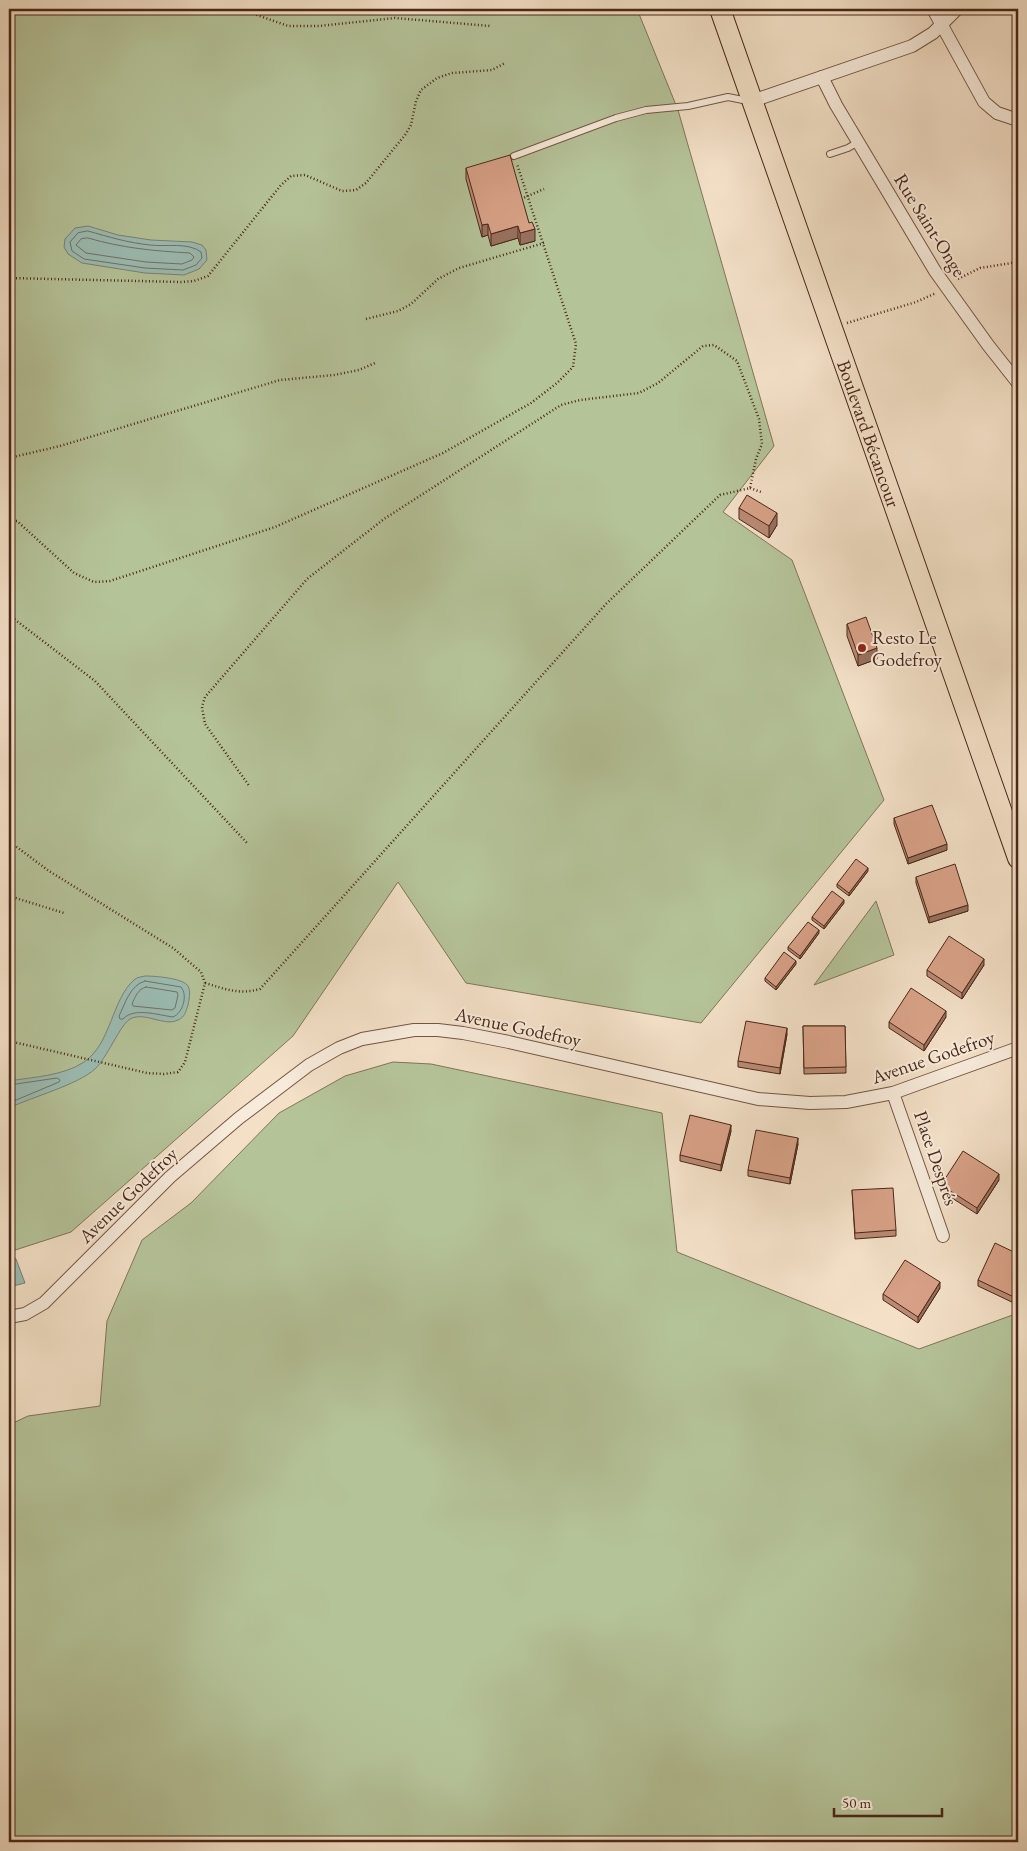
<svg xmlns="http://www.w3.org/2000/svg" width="1027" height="1851" font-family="'EB Garamond',serif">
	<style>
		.green { fill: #b5c399; stroke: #807558 }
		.water { fill: #9bbdb4; stroke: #7b8175 }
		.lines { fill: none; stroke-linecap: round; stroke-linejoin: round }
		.shore { stroke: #727266; stroke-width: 1 }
		.service-casing { stroke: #745543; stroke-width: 8 }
		.minor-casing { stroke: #745543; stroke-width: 14 }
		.primary-casing { stroke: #4a2717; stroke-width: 22 }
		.path { stroke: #4a2717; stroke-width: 2.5; stroke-dasharray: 1 2.5; stroke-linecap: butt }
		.service { stroke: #f7ebdb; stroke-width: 6 }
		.minor { stroke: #f7ebdb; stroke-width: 12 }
		.primary { stroke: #f3e0c7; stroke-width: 20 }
		.wall { fill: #ba8a74; stroke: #4a2717 }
		.shaded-wall { fill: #97715e; stroke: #4a2717 }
		.building { fill: #d8a187; stroke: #4a2717 }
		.poi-dot { fill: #8f2418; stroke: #f7ebdb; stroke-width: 2 }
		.labels { text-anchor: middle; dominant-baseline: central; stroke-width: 4; stroke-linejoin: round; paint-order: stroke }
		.street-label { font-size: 19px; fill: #4a2717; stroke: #f7ebdb }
		.poi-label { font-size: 19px; fill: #4a2717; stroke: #f7ebdb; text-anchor: start }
	</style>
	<rect width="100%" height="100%" fill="#f3e0c7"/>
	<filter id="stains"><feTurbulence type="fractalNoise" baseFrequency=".004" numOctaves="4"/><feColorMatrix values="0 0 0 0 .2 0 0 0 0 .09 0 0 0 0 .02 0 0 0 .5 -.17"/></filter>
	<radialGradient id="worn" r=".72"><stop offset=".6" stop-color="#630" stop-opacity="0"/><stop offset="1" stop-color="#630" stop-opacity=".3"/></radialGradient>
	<g class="green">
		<path d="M9 9H637L678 110 774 446 723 512 792 560 884 800 701 1023 466 983 398 882 293 1036 71 1232 9 1252Z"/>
		<path d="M876 901 894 955 814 985Z"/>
		<path d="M393 1062 431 1064 662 1113 677 1252 919 1349 1018 1313V1842H9V1425L28 1416 100 1406 107 1321 142 1240 191 1203 279 1113 345 1076Z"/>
	</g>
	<g class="water">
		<path d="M88 226 118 235 151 240 192 242 202 245 206 250 207 260 199 269 184 275 145 273 82 263 68 254 64 247 65 239 75 228Z"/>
		<path d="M145 976C155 976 183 978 188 986 191 992 189 999 188 1005 186 1011 185 1017 178 1020 164 1027 144 1011 130 1019 120 1025 107 1058 95 1069 77 1085 32 1097 9 1108V1081C33 1077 63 1076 84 1062 111 1044 112 999 134 980 137 977 141 977 145 976Z"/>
		<path d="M9 1252 16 1259 25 1283 9 1287Z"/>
	</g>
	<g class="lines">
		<g class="shore">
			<path d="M88 231C109 237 129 243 150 245 166 247 188 242 201 252L202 258 196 265 183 270 145 268 84 259 72 251 70 242 78 233Z"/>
			<path d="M88 238C122 248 154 251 190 253L194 257 192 260 182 264 146 262 86 253 76 245 81 239Z"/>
			<path d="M145 981 181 987C188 995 183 1013 173 1017 158 1015 134 1007 123 1019H120L119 1016C125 1004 130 985 145 981Z"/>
			<path d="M146 987 177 992 178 995 175 1008 172 1010 133 1006 132 1004C135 997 138 989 146 987Z"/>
			<path d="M9 1085 57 1078 60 1080 59 1082 9 1103"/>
		</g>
		<defs>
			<g id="service">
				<path d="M830 154 848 148 858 142"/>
				<path d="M514 156 616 118 646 110 688 106 728 97 748 101"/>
			</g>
			<g id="minor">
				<path d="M933 9 984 102 997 113 1018 120"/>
				<path d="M822 77 836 105 935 271 988 345 1018 383"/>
				<path d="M752 101 912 46 933 33 957 9"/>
				<path d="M893 1093 943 1236"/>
				<path d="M9 1317 25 1314 44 1303 170 1177 239 1118 309 1065 339 1048 362 1039 414 1030H438L463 1033 509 1042 758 1099 810 1103 846 1102 893 1093 1018 1048"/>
			</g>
			<g id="primary">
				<path id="s1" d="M720 9 1018 858"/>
			</g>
		</defs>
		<use href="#service" class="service-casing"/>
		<use href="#minor" class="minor-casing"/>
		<use href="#primary" class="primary-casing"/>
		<g class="path">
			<path d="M240 9 288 26H319L395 18 490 26"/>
			<path d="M521 199 544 189"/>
			<path d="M9 278 181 282 194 281 208 276 281 185 291 176 305 175 342 191 356 190 366 183 405 135 411 125 416 101 421 90 437 78 452 73 492 70 505 63"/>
			<path d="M958 279 980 268 1018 262"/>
			<path d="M366 319 398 311 411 304 438 279 459 268 544 243"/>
			<path d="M847 323 916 302 936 293"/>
			<path d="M9 458 60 446 280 380 334 375 359 370 375 363"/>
			<path d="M750 488 761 492"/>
			<path d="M9 521H17L74 573 94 582 110 581 275 527 443 453 531 403 557 383 573 367 576 344 517 164"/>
			<path d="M9 615 95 681 248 844"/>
			<path d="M9 825V813"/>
			<path d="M9 835 14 845 49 871 173 948 201 972 205 983 185 1062 178 1072 164 1074 147 1073 9 1041"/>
			<path d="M9 896 64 913"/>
			<path d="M205 983C225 989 239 995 260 989L606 604 720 495 750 488 756 459 762 444 759 419 737 361 714 345 703 346 658 383 639 393 580 400 561 405 384 519 307 579 205 697 202 707 205 724 250 787"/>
		</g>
		<use href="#service" class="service"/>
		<use href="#minor" class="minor"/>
		<use href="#primary" class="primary"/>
	</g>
	<g class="wall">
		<path d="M466 168 529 223 535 241 520 245 518 238 491 246 488 235 482 237 466 179Z"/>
		<path d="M739 508 777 525 769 538 739 519Z"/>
		<path d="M847 624 877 659 858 666 847 636Z"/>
		<path d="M894 818 947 850 908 864 894 824Z"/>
		<path d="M868 871 849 896 837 887V884Z"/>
		<path d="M916 877 968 911 929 923 916 883Z"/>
		<path d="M844 903 824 929 812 920V917Z"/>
		<path d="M819 933 800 959 788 950V947Z"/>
		<path d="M796 964 776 990 765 981V978Z"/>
		<path d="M984 965 962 999 927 976V970Z"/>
		<path d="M946 1017 924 1051 889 1028V1022Z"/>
		<path d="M803 1026H845L846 1073 804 1074Z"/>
		<path d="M787 1034 780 1074 738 1067V1061Z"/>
		<path d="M731 1131 721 1171 680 1161V1155Z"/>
		<path d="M798 1144 790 1184 748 1176V1170Z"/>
		<path d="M999 1180 977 1214 941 1191V1185Z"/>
		<path d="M852 1190 896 1230V1236L855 1239Z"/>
		<path d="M1018 1254V1299L1016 1304 978 1286V1280Z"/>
		<path d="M940 1288 918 1323 883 1300V1294Z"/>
	</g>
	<g class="shaded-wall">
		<path d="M488 224V235L482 237V225Z"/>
		<path d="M518 226V238L491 246V234Z"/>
		<path d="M535 229V241L520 245V233Z"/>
		<path d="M777 513V525L769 538V526Z"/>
		<path d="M877 648V659L858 666V655Z"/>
		<path d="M947 844V850L908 864V858Z"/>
		<path d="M868 868V871L849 896V893Z"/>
		<path d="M844 900V903L824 929V926Z"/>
		<path d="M968 905V911L929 923V917Z"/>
		<path d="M819 930V933L800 959V956Z"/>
		<path d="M984 959V965L962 999V993Z"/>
		<path d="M796 961V964L776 990V987Z"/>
		<path d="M946 1011V1017L924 1051V1045Z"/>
		<path d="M787 1028V1034L780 1074V1068Z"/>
		<path d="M731 1125V1131L721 1171V1165Z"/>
		<path d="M798 1138V1144L790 1184V1178Z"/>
		<path d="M999 1174V1180L977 1214V1208Z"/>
		<path d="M940 1282V1288L918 1323V1317Z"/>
		<path d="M1018 1293V1299L1016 1304V1298Z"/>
	</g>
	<g class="building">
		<path d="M510 155 529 223 532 222 535 229 520 233 518 226 491 234 488 224 482 225 466 168Z"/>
		<path d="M747 495 777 513 769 526 739 508Z"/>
		<path d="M866 617 877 648 858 655 847 624Z"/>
		<path d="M932 805 947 844 908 858 894 818Z"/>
		<path d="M856 859 868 868 849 893 837 884Z"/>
		<path d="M955 864 968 905 929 917 916 877Z"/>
		<path d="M832 891 844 900 824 926 812 917Z"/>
		<path d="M808 922 819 930 800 956 788 947Z"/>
		<path d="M949 936 984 959 962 993 927 970Z"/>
		<path d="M784 952 796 961 776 987 765 978Z"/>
		<path d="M911 988 946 1011 924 1045 889 1022Z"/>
		<path d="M746 1021 787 1028 780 1068 738 1061Z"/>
		<path d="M803 1026H845L846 1067 804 1068Z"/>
		<path d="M690 1115 731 1125 721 1165 680 1155Z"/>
		<path d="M756 1130 798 1138 790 1178 748 1170Z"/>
		<path d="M963 1151 999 1174 977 1208 941 1185Z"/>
		<path d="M893 1188 896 1230 855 1233 852 1190Z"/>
		<path d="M995 1243 1018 1254V1293L1016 1298 978 1280Z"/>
		<path d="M905 1260 940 1282 918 1317 883 1294Z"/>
	</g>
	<circle class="poi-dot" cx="862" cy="648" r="5"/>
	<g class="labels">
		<g class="street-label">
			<text transform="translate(930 225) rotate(58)">Rue Saint-Onge</text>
			<text stroke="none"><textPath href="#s1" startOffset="450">Boulevard Bécancour</textPath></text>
			<text transform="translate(518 1027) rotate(12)">Avenue Godefroy</text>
			<text transform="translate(933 1057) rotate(-19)">Avenue Godefroy</text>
			<text transform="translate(936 1158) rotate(71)">Place Després</text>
			<text transform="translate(128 1195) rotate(-44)">Avenue Godefroy</text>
		</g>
		<g class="poi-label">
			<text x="872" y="637">Resto Le<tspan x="872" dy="22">Godefroy</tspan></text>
		</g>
	</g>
	<rect width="1027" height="1851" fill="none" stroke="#f3e0c7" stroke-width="30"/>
	<rect x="10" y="10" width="1007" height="1831" fill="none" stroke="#4a2717" stroke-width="2.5"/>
	<rect x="15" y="15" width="997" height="1821" fill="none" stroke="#4a2717"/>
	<path d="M834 1808v8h108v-8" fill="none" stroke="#4a2717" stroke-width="2.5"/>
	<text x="842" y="1808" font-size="15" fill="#4a2717" stroke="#f7ebdb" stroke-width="4" paint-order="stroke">50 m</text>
	<rect width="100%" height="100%" filter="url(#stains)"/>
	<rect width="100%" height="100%" fill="url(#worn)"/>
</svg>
